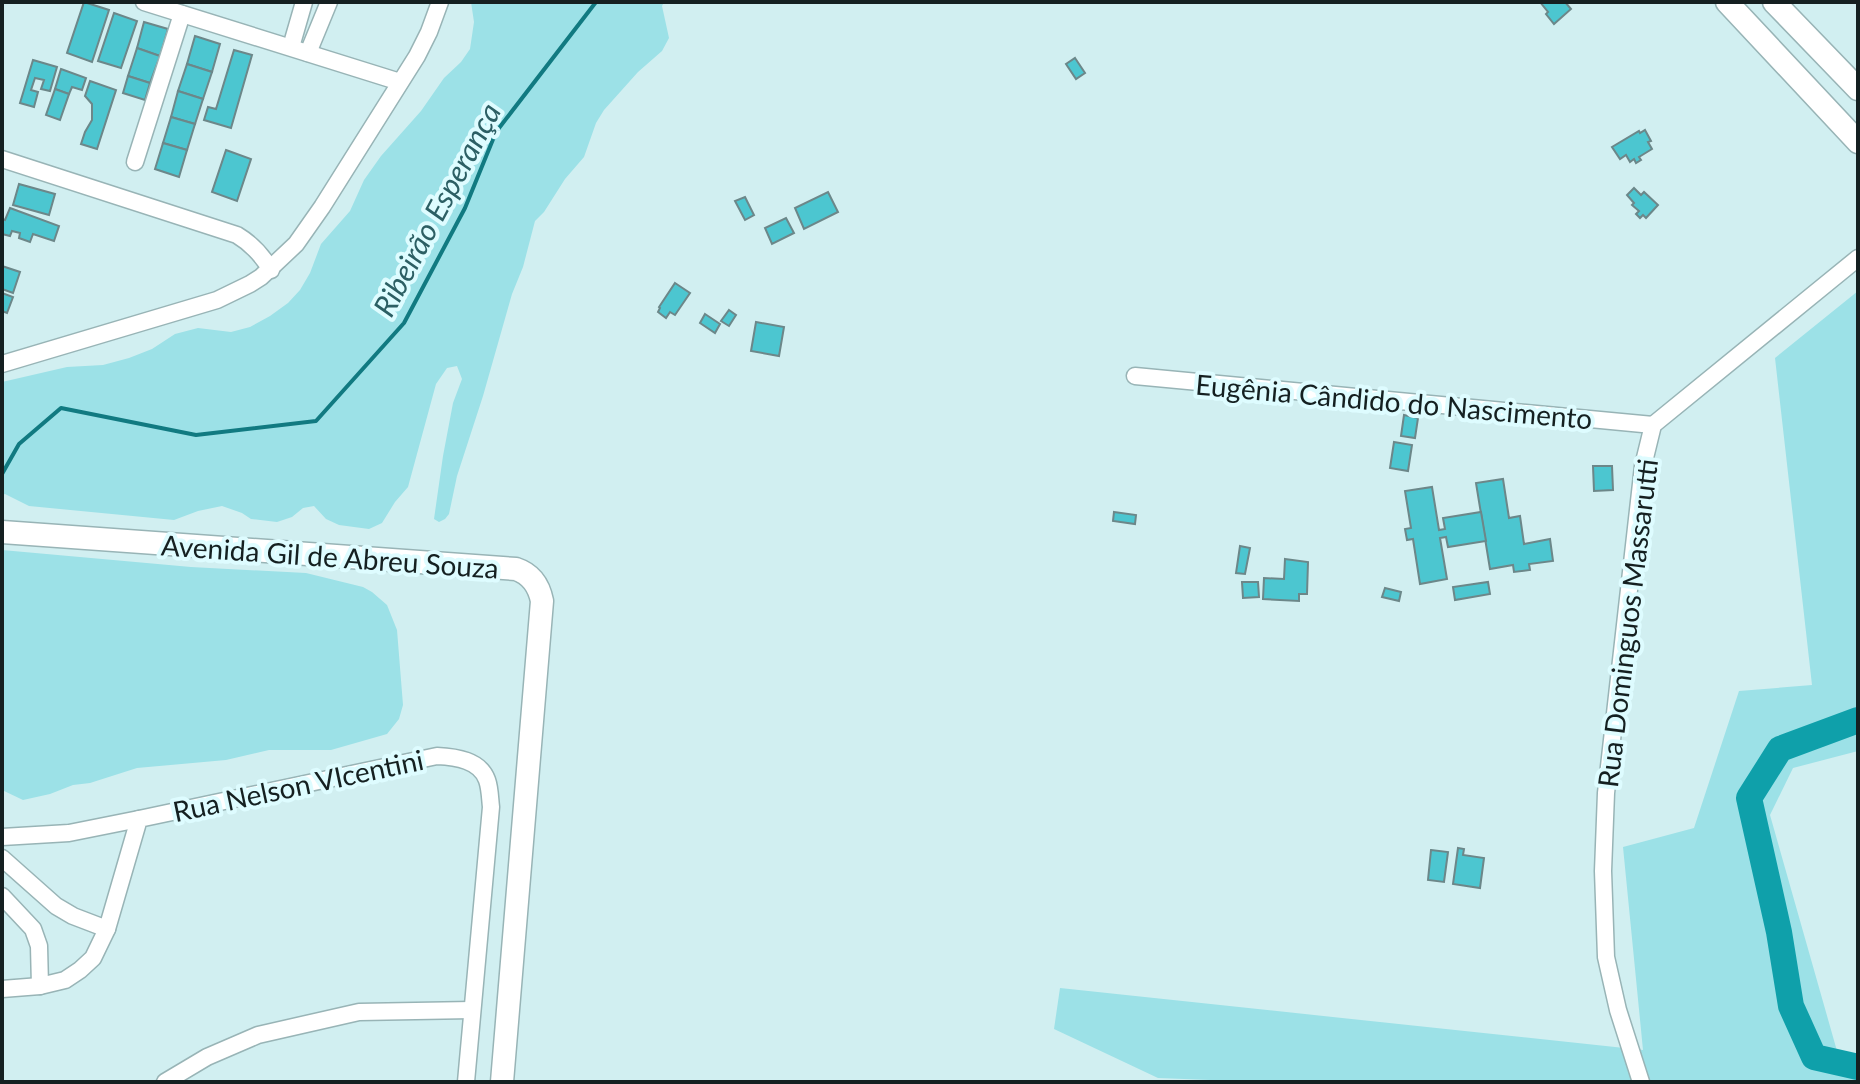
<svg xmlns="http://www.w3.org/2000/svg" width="1860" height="1084" font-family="Lato,sans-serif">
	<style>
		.green { fill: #9ce1e7 }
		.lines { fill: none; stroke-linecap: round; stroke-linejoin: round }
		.stream { stroke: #117a81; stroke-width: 4 }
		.river { stroke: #0fa0aa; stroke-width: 26 }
		.building { fill: #4cc6d0; stroke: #6c8789; stroke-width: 2 }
		.street-casing { stroke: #98b4b6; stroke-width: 19 }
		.secondary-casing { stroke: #98b4b6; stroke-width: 25 }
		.street { stroke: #fff; stroke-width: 16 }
		.secondary { stroke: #fff; stroke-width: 22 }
		.labels { text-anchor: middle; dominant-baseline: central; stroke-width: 8; stroke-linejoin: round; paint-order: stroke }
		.street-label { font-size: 28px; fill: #152021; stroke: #defcff }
		.water-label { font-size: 30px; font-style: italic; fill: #2c5f64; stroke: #defcff }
	</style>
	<rect width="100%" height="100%" fill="#d1eff1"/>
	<g class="green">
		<path d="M471 2H664L662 6 669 38 662 51 638 72 604 110 596 123 584 157 565 179 544 212 535 221 523 267 512 294 483 396 457 476 449 514 445 519 439 522 434 519 443 456 453 403 462 379 457 366 447 368 436 384 408 487 395 502 382 523 369 529 339 525 326 519 314 506 303 508 292 517 277 522 251 519 242 513 222 506 198 511 174 520 29 506 5 494 2 495V382L67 367 103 365 129 358 152 349 175 334 198 328 231 332 250 327 270 316 288 303 300 290 310 273 321 244 350 211 364 180 381 156 421 111 444 78 461 62 470 49 474 22Z"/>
		<path d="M1858 291V751L1793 768 1770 815 1839 1058 1858 1053V1082H1262L1158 1078 1054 1029 1060 988 1643 1050 1623 847 1694 828 1739 691 1812 685 1775 358Z"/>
		<path d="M2 550 191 567 306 573 363 587 372 592 387 605 397 630 403 705 399 719 387 734 331 750H269L226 760 137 768 90 783 73 785 50 794 23 800 2 790Z"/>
	</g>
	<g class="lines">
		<path class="stream" d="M2 474 19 444 61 408 196 435 316 421 404 323 465 208 496 132 596 2"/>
		<path class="river" d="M1858 720 1780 749 1749 798 1779 932 1791 1006 1814 1057 1858 1067"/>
	</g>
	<g class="building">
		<path d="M84 2 109 10 92 62 67 53Z"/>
		<path d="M1540 2H1565L1571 9 1554 24 1546 14 1548 12Z"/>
		<path d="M114 13 137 21 121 68 98 61Z"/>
		<path d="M144 22 168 29 160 56 137 48Z"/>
		<path d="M195 36 220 44 212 72 187 64Z"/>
		<path d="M137 48 160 56 150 83 128 76Z"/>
		<path d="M234 50 252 55 231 128 204 120 208 107 216 109Z"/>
		<path d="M1075 58 1085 73 1076 79 1066 64Z"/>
		<path d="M33 60 57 67 50 91 41 89 44 80 35 78 31 90 38 92 34 107 20 103Z"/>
		<path d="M187 64 212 72 203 99 178 91Z"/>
		<path d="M61 69 86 78 82 90 72 87 69 94 55 89Z"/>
		<path d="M128 76 150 83 145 100 123 93Z"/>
		<path d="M90 81 116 90 97 149 81 144 85 132 92 120V104L85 96Z"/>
		<path d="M55 89 69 94 60 120 46 115Z"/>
		<path d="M178 91 203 99 195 124 171 117Z"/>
		<path d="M171 117 195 124 187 150 163 143Z"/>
		<path d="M1645 130 1651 141 1648 142 1652 149 1639 157 1641 160 1636 163 1634 159 1630 162 1626 155 1620 159 1612 147 1639 131 1640 133Z"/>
		<path d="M163 143 187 150 179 177 155 169Z"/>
		<path d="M226 150 251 159 237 201 212 192Z"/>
		<path d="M19 184 55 194 49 215 13 205Z"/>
		<path d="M1634 188 1641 195 1644 192 1658 205 1646 218 1643 215 1640 218 1636 214 1639 211 1632 205 1634 203 1627 195Z"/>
		<path d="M828 192 838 212 804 229 795 208Z"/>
		<path d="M745 197 754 215 745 220 735 201Z"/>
		<path d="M10 208 59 226 54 241 33 234 30 242 19 238 20 233 12 231 10 236 2 234V219L5 220Z"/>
		<path d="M786 218 794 233 772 244 765 228Z"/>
		<path d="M2 266 20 272 13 293 2 289Z"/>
		<path d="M675 283 690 293 675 315 670 312 666 318 658 312 660 308 659 307Z"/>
		<path d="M2 293 13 297 7 313 2 311Z"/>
		<path d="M729 310 736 315 729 326 721 321Z"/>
		<path d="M705 314 720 324 715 333 700 323Z"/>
		<path d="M756 322 784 327 779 356 751 351Z"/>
		<path d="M1404 415 1418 418 1415 438 1401 436Z"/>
		<path d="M1394 442 1412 445 1408 471 1390 468Z"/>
		<path d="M1593 466H1612L1613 490 1594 491Z"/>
		<path d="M1503 479 1509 518 1520 516 1524 544 1550 539 1553 561 1529 564 1530 570 1514 572 1513 565 1490 569 1476 483Z"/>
		<path d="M1432 487 1439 530 1445 529 1443 518 1481 512 1486 541 1448 547 1446 537 1440 538 1447 579 1420 584 1413 539 1407 540 1405 529 1411 528 1405 491Z"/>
		<path d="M1114 512 1136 515 1135 524 1113 521Z"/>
		<path d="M1240 546 1250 548 1245 574 1236 573Z"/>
		<path d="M1285 559 1308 562 1307 594H1299V601L1263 599 1264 578 1284 579Z"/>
		<path d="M1242 582H1258L1259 597 1243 598Z"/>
		<path d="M1488 582 1490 594 1455 600 1453 587Z"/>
		<path d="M1385 588 1401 592 1399 601 1382 597Z"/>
		<path d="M1458 848 1464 849 1463 855 1484 858 1480 888 1453 884Z"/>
		<path d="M1431 850 1448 852 1444 882 1428 880Z"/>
	</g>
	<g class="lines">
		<defs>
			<g id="street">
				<path d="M144 2 400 82"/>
				<path d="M291 47 304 2"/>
				<path d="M308 53 329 2"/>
				<path d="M2 159 237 235C252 244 262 255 271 270"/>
				<path d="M135 162 182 14"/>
				<path d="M2 364 217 300 250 284 261 277 296 244 322 207 417 56 429 32 440 2"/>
				<path d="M1135 376 1653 425"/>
				<path d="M2 837 69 833 139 819"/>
				<path d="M2 858 56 906 73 916 107 929"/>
				<path d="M2 896 33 929 39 946 40 986"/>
				<path d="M2 989 40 986 65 980 80 970 93 958 107 929 139 819 437 756C456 757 480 760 487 780 490 788 490 799 491 807L466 1082"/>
				<path d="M165 1082 207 1057 258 1035 359 1012 472 1010"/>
				<path d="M1641 1082 1618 1010 1606 957 1603 871 1606 793 1637 519 1643 466 1653 425 1858 258"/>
			</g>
			<g id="secondary">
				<path d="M1727 2 1858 142"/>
				<path d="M1774 2 1858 89"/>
				<path d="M2 532 516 569C531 574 539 586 542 601L502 1082"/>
			</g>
		</defs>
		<use href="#street" class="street-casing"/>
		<use href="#secondary" class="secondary-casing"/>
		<use href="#street" class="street"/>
		<use href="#secondary" class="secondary"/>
	</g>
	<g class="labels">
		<g class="street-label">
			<text transform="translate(1394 401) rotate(5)">Eugênia Cândido do Nascimento</text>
			<text transform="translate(330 556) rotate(4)">Avenida Gil de Abreu Souza</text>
			<text transform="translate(1627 623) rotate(-83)">Rua Dominguos Massarutti</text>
			<text transform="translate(298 785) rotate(-12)">Rua Nelson VIcentini</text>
		</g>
		<g class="water-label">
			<text transform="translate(436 209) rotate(-62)">Ribeirão Esperança</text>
		</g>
	</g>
	<rect width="1860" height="1084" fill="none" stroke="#152021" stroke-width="8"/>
</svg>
